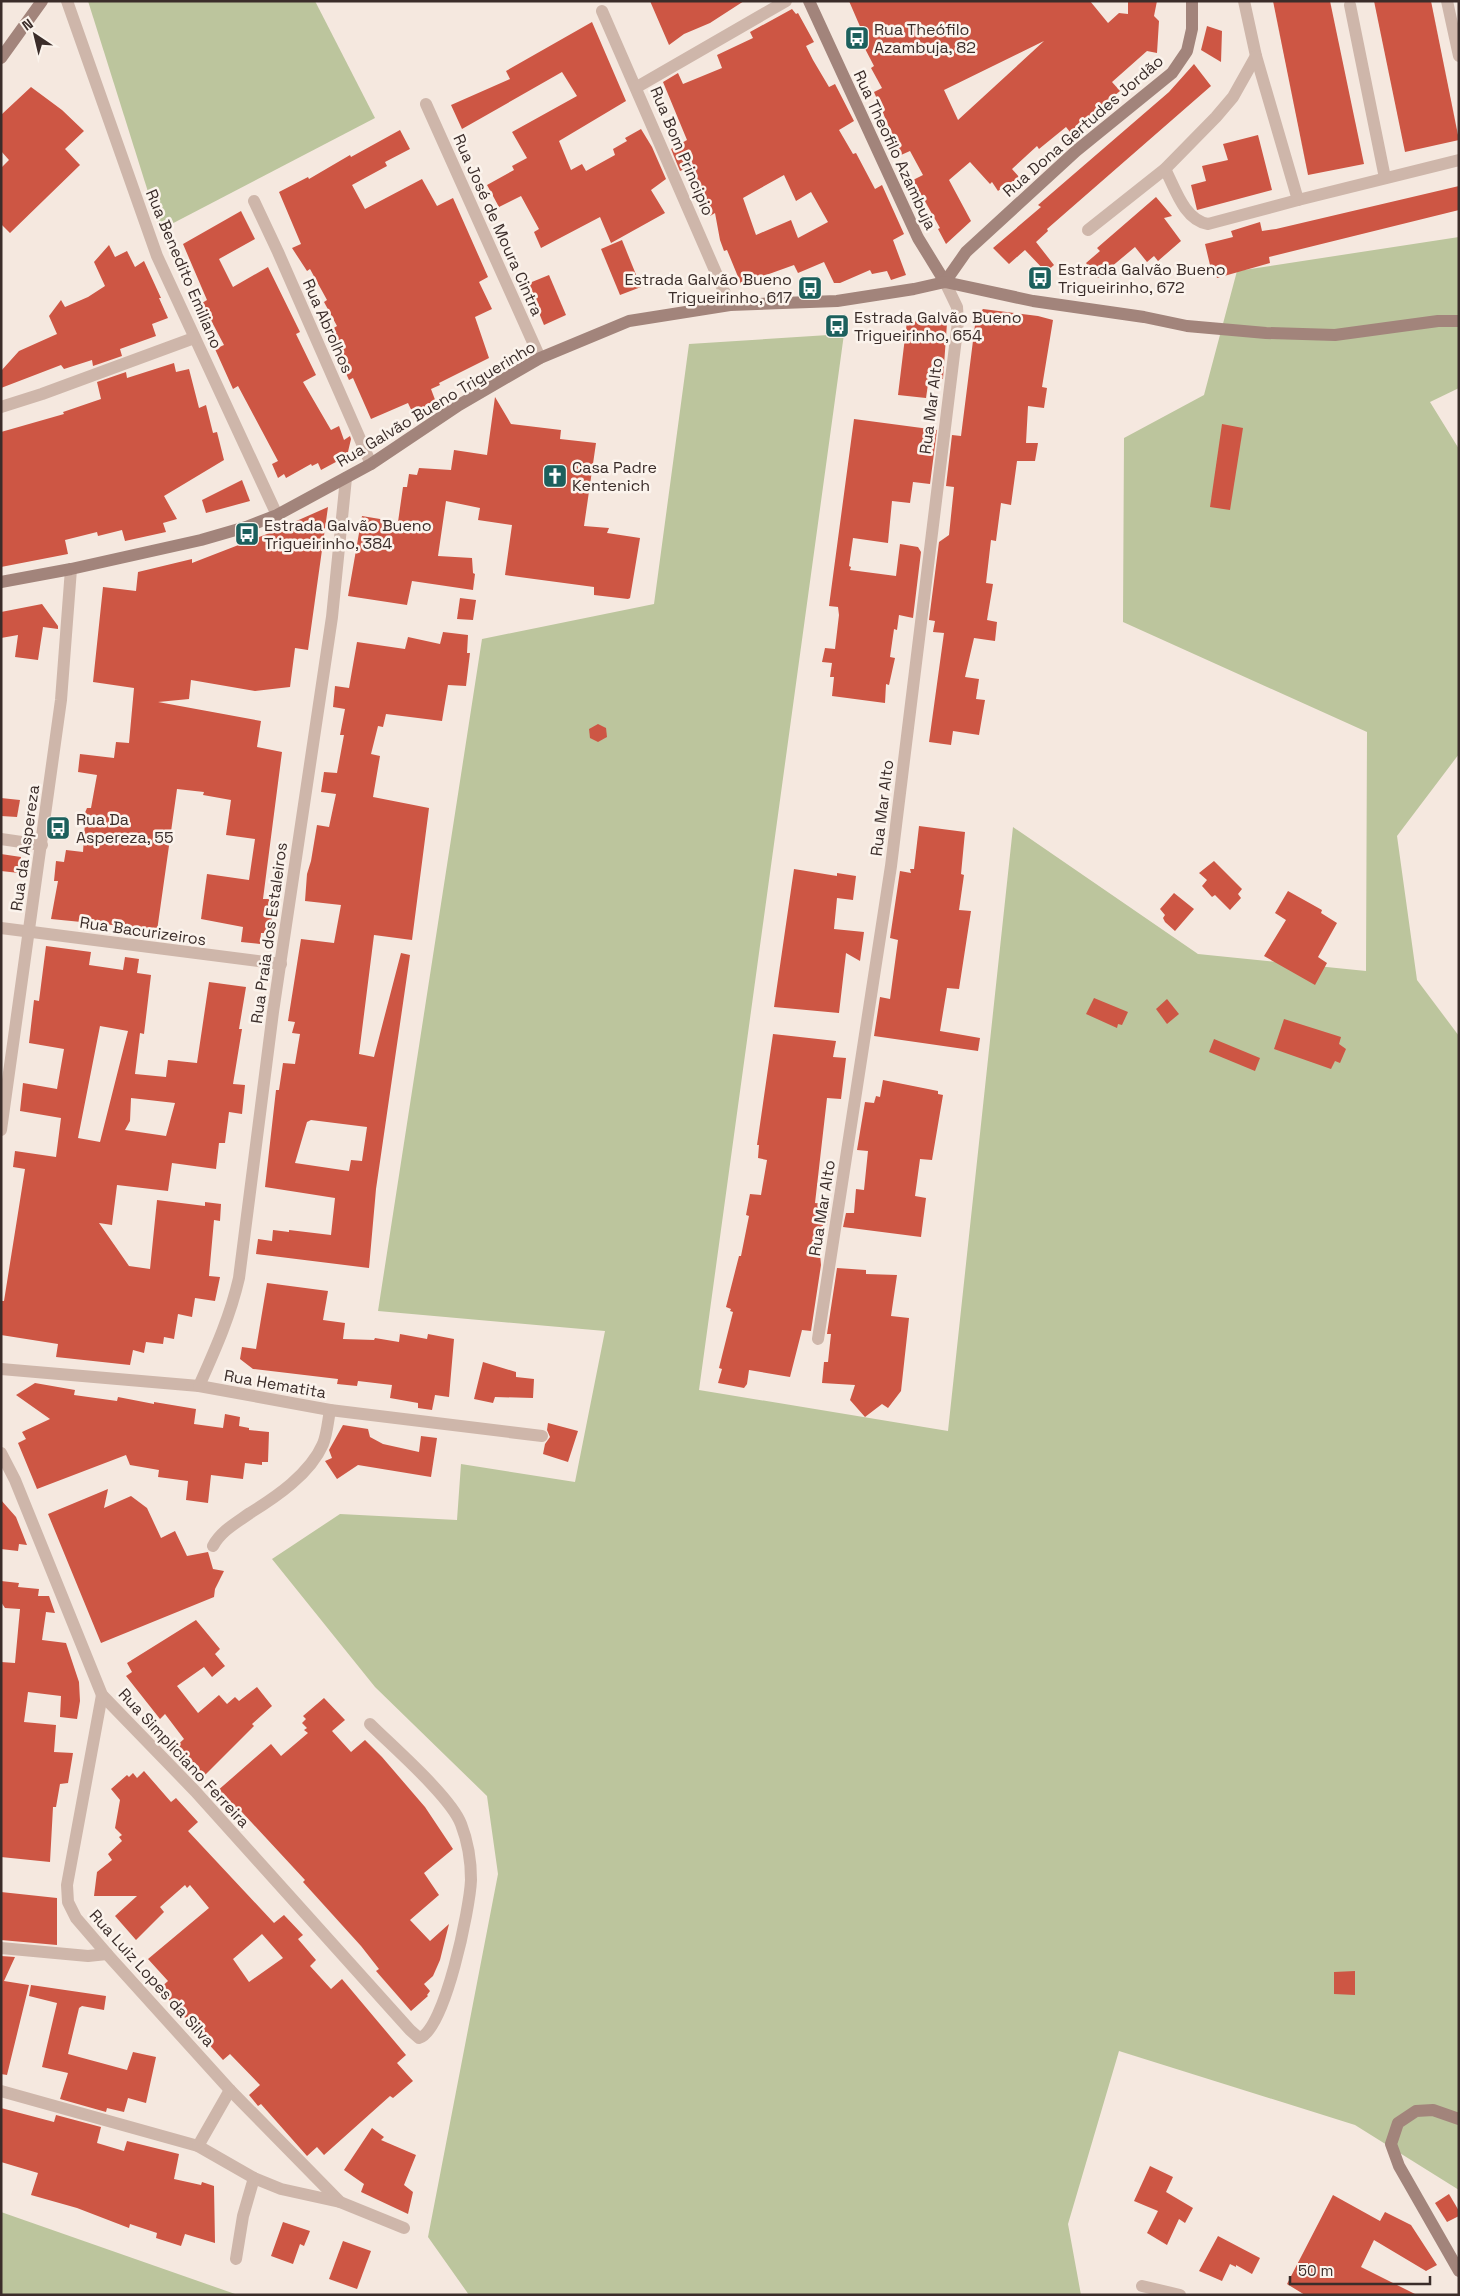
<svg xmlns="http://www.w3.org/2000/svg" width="1460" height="2296" font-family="'Space Grotesk',sans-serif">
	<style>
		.green { fill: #bcc59d }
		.building { fill: #cd5644; fill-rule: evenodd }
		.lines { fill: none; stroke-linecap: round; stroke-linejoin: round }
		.street { stroke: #ceb6aa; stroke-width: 12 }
		.secondary { stroke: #a2847b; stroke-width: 12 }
		.labels { text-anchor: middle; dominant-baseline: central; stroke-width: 5; stroke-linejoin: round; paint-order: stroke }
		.poi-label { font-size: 16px; fill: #3b2d2a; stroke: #fbf3ec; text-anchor: start }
		.street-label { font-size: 16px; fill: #3b2d2a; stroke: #fbf3ec }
	</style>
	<rect width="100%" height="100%" fill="#f5e8df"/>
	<g class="green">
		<path d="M88 1H315L375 118 160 230Z"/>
		<path d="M1459 237V388L1430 402 1459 449V754L1397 836 1417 980 1459 1036V2190L1355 2125 1119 2051 1068 2224 1081 2295H469L428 2237 498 1874 487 1796 375 1687 272 1559 340 1514 457 1520 461 1464 575 1482 605 1331 378 1311 482 639 654 604 689 344 844 334 699 1390 948 1431 1013 827 1198 954 1366 971 1367 732 1123 622 1124 438 1204 395 1237 271Z"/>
		<path d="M1 2212 238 2295H1Z"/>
	</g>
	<g class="building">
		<path d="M650 1H744L710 23 684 34 669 45Z"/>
		<path d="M849 1H1090L1108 23 1119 13 1128 14V1H1157L1154 16 1159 21 1157 53 1147 51 1112 82 1120 91 1070 132 1066 127 1039 149 1037 146 1012 169 1019 177 1006 188 1004 186 998 191 992 182 990 184 970 162 949 180 971 221 946 244 938 229 940 228 913 180 923 175 910 151 901 155 874 92 882 88 871 68 874 66 861 41 865 38ZM1044 41 958 120 944 90Z"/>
		<path d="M1273 1H1330L1364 164 1308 175Z"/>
		<path d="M1374 1H1431L1459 140 1405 152Z"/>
		<path d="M792 9 796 14 798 13 814 42 806 46 813 60 829 87 835 84 854 121 839 130 853 154 856 153 875 189 882 185 904 234 893 240 906 275 891 280 887 271 872 274 870 270 840 283H834L824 262 798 273 794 265 741 284 727 250 724 251 720 240 715 213 710 216 687 168 680 171 671 149 687 140 663 82 678 73 683 84 722 68 717 55 753 38 750 32ZM784 175 796 201 811 192 828 222 798 238 791 220 756 235 743 198Z"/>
		<path d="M592 22 626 101 559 141 571 170 582 164 586 171 615 155 613 149 627 141 625 138 641 129 652 147 666 179 651 190 665 213 611 243 600 217 541 248 534 232 539 229 521 196 499 207 487 185 514 170 512 166 527 158 512 132 577 96 562 72 462 129 451 105 510 79 506 71Z"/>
		<path d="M1207 26 1222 31 1221 62 1201 50Z"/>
		<path d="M1194 64 1211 86 1047 229 1048 231 1036 242 1054 265 1046 272 1025 250 1009 264 993 248 1041 207 1038 205 1169 92Z"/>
		<path d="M31 87 62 110 84 131 65 149 80 165 10 233 1 224V168L9 160 1 151V115Z"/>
		<path d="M400 130 410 149 385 162 387 166 352 185 365 209 422 179 437 206 453 198 488 277 479 282 492 309 475 317 489 358 439 383 440 385 431 389 437 405 415 418 408 403 371 419 353 378 349 380 327 332 337 326 324 302 327 300 310 269 307 271 292 248 301 244 279 192 308 177 309 179 350 155 351 157Z"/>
		<path d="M1258 135 1272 190 1197 210 1191 185 1206 181 1202 166 1228 160 1223 144Z"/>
		<path d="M1459 186V210L1269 257 1270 263 1217 278 1214 265H1210L1205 244 1233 237 1231 231 1260 222 1262 231 1276 229Z"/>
		<path d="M1156 197 1172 216 1164 218 1181 241 1158 261 1154 256 1147 262 1135 247 1098 278 1086 263 1100 251 1097 248Z"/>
		<path d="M241 211 255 239 219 259 233 287 268 267 300 332 296 334 316 375 303 382 331 430 339 426 344 440 350 436 351 439 347 456 321 470 318 463 312 466 311 464 286 478 284 474 278 478 272 464 278 461 238 386 233 389 215 349 224 345 202 303 207 300 183 244Z"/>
		<path d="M622 240 641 287 620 295 601 249Z"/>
		<path d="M109 245 115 257 127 251 135 267 144 261 161 298H159L168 318 152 324 156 336 120 349 122 356 93 366 92 360 64 369 61 365 1 388V371L19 351 57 334 49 316 61 300 65 307 88 297 105 286 94 262Z"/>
		<path d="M549 275 566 315 544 325 527 284Z"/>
		<path d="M983 309 1038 316 1053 320 1042 387 1047 388 1044 408 1028 406 1026 443H1038L1035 461H1017L1011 505 1001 503 996 541 991 540 986 583 993 584 987 620 997 622 995 641 974 638 965 677 979 679 976 699 985 700 979 735 953 731 951 745 929 742 944 633 933 632 935 621 929 620 939 542 949 535 954 487 946 486 952 435 961 436 976 317Z"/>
		<path d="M907 321 947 323 943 379 929 377 926 398 898 395Z"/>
		<path d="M174 363 176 372 189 369 199 408 206 405 213 433 217 432 224 460 164 496 177 519 163 523 166 532 125 541 122 530 98 536 97 532 65 540 68 554 1 567V432L64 414 63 412 101 399 97 382 126 372 127 378Z"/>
		<path d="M495 397 511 424 561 430 560 439 596 443 584 526 609 528 607 533 640 538 630 598 628 599 594 595V587L505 575 512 525 478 520 480 508 446 501 438 556 472 558 473 573 475 574 473 590 412 581 407 605 348 596 362 516 398 522 403 487H407L409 474 417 475 419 468 451 470 454 450 487 455Z"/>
		<path d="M854 419 937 430 930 484 913 482 910 503 892 501 888 543 853 538 849 566 851 567 850 570 896 576 900 544 918 547 921 552 913 618 899 615 897 630 894 629 890 657 895 658 889 685 886 684 885 703 832 696 834 677H830L832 663 822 662 825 648 835 649 839 615 838 607 829 606Z"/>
		<path d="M1222 424 1243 428 1230 510 1210 507Z"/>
		<path d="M242 480 250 501 206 513 202 500Z"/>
		<path d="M328 507 308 650 295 648 290 687 255 691 191 680 189 699 158 702 261 721 257 747 282 752 263 899H274L270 933H261L260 944 241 942 243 927 201 919 207 874 249 880 255 839 226 835 231 800 203 795 204 792 177 789 157 931 142 930V928L51 919 58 881H54L56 861 64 862 66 850 83 852 85 822H81L87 808H91L97 775 78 772 80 754 114 758 116 742 129 743 134 688 93 682 103 587 136 591 138 572 192 559V563L267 534Z"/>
		<path d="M460 598 476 600 473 620 457 619Z"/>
		<path d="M42 604 58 626V629L43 627 38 660 15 657 18 635 1 638V612Z"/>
		<path d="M443 632 468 635 467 653H470L466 686 448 685 442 721 386 714 383 727 378 726 371 754 380 756 373 797 429 808 412 940 374 935 359 1054 374 1057 401 953 410 955 376 1189 369 1268 256 1254 258 1239 272 1241 273 1230 289 1232V1230L331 1235 335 1198 265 1187 276 1090H279L283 1063 295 1064 300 1034 292 1033 295 1022 288 1021 301 939 334 943 341 905 305 901 307 874 311 861 317 825 329 827 336 794 321 792 324 772 337 773 344 735H340L345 709 333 707 335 686 349 688 357 642 405 649 408 637 440 644ZM311 1120 367 1127 362 1161 351 1160 349 1171 295 1163 307 1122Z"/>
		<path d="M598 724 606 728 607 737 598 742 590 738 589 729Z"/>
		<path d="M1 798 20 800 17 817 1 816Z"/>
		<path d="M919 826 965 832 961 874 964 875 959 910 971 911 959 989 947 988 940 1031 980 1038 978 1051 874 1036 880 997 890 999 898 940 890 938 900 871 911 873 910 869H914Z"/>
		<path d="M1 854 21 857 19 873 1 871Z"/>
		<path d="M1214 861 1242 889 1238 894 1241 898 1230 910 1215 895 1212 897 1202 886 1207 880 1199 873Z"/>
		<path d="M794 869 837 876V873L856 876 853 900 837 898 834 929 864 932 860 961 846 953 839 1013 774 1007Z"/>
		<path d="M1288 891 1322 910 1321 913 1337 923 1318 957 1327 963 1315 985 1264 956 1286 920 1275 913Z"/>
		<path d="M1174 893 1194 909 1175 931 1165 922 1163 918 1165 915 1160 909Z"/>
		<path d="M46 946 91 952 89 965 123 970 125 957 139 959 137 973 151 975 144 1034 140 1033 135 1074 166 1077 168 1060 197 1063 209 982 246 987 239 1029H242L233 1084 245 1085 242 1114 229 1112 225 1143H219L216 1169 172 1163 168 1191 117 1185 112 1225 99 1223 129 1266 150 1269 157 1200 205 1206V1202L221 1204 220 1221 214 1220 209 1276 220 1277 215 1301 195 1298 192 1317 178 1314 174 1339 164 1337 163 1344 146 1342 144 1353 133 1350 130 1365 56 1357 58 1344 1 1335V1301H4L25 1169 13 1167 15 1151 56 1157 61 1118 20 1111 23 1083 57 1089 64 1049 29 1043 34 1000 39 1001ZM100 1026 128 1031 100 1142 78 1138ZM131 1098 175 1103 166 1136 125 1130 130 1121Z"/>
		<path d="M1094 998 1128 1012 1122 1025 1118 1024 1117 1028 1086 1014Z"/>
		<path d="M1167 999 1179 1014 1167 1024 1156 1009Z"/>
		<path d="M1284 1019 1341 1037 1339 1044 1346 1049 1340 1063 1335 1061 1331 1069 1274 1049Z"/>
		<path d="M773 1034 836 1041 833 1057 846 1058 841 1099 827 1098 815 1203 826 1204 825 1211H829L827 1225H823L820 1254 821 1265 811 1331 802 1330 790 1377 749 1370 747 1384 744 1388 718 1383 722 1369 719 1368 733 1312 730 1311 731 1309 726 1307 739 1256H741L749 1216 746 1215 750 1194 761 1195 767 1160 758 1158 759 1145H757Z"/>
		<path d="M1214 1039 1260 1058 1255 1071 1209 1052Z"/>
		<path d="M883 1080 938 1091V1094L943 1095 932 1160 920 1159 915 1196 926 1198 921 1237 843 1227 846 1213H854L856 1189 864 1190 868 1151 857 1150 865 1102 874 1103 876 1096 880 1097Z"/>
		<path d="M837 1268 866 1270V1274L897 1275 891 1316 909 1318 901 1391 888 1408 882 1404 865 1417 850 1400 855 1385 822 1383 824 1362H828L831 1334H827Z"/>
		<path d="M267 1283 328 1291 323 1320 345 1323 343 1339 374 1340 375 1338 399 1342 400 1334 427 1339 428 1334 454 1339 449 1397 435 1395 432 1410 418 1408V1403L390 1398 392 1385 358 1381 357 1386 337 1384 338 1379 253 1369 240 1359 242 1347 256 1349Z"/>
		<path d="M483 1362 516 1372V1377L534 1379 533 1398 495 1397 493 1403 474 1399Z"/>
		<path d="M35 1383 75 1390 74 1395 117 1401 118 1397 154 1404V1402L196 1409 194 1424 223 1428 225 1414 240 1417 239 1426 249 1428V1430L269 1432 268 1462H262V1465L245 1463 243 1479 211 1475 208 1503 186 1500 188 1481 158 1477 159 1470 130 1465 126 1455 37 1489 18 1443 26 1439 22 1432 50 1419 16 1395Z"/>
		<path d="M548 1423 578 1431 568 1462 543 1454 545 1444 550 1437 547 1430Z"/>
		<path d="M343 1425 368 1429 370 1437 383 1444 419 1452 421 1436 437 1438 431 1477 358 1465 337 1479 325 1461 332 1458 329 1450Z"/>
		<path d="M108 1489 104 1508 131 1496 147 1508 161 1538 175 1531 187 1556 208 1552 213 1569 224 1571 215 1589 214 1597 101 1643 48 1514Z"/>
		<path d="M1 1500 16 1517 27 1545 19 1544 18 1551 1 1549Z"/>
		<path d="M1 1581 19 1583 18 1587 39 1589 38 1596H49L55 1613 46 1612 42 1640 66 1643 79 1682 80 1701 77 1719 60 1717 61 1696 28 1692 24 1722 56 1725 54 1752 73 1753 68 1783 60 1784 56 1807H53L50 1862 1 1857V1662L15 1663 20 1609 5 1608 1 1602Z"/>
		<path d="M196 1620 220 1649 215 1654 225 1666 212 1677 204 1667 177 1686 198 1713 219 1695 227 1704 235 1697 239 1701 257 1687 272 1706 252 1724 254 1726 202 1778 175 1747 184 1739 165 1714 160 1719 126 1676 132 1672 127 1663Z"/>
		<path d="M324 1698 345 1720 332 1731 351 1752 365 1740 382 1757 425 1807 453 1849 424 1873 439 1895 410 1920 430 1941 449 1924 440 1960 433 1976 424 1984 430 1991 427 1995 428 1996 411 2011 376 1971 379 1969 361 1946 303 1882 305 1880 240 1810 235 1814 216 1792 271 1744 281 1756 308 1733 304 1730 307 1728 302 1723 306 1719 303 1716Z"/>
		<path d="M144 1771 171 1802 176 1798 198 1822 188 1831 274 1923 284 1915 303 1935 298 1939 316 1960 310 1966 331 1989 342 1979 406 2055 397 2063 413 2081 393 2098 390 2096 324 2155 317 2147 307 2156 261 2104 258 2106 249 2095 260 2085 230 2054 223 2060 159 1989 168 1981 148 1959 209 1908 190 1885 187 1888 185 1885 160 1907 164 1912 136 1940 115 1916 137 1896H94L97 1872 112 1860 108 1854 122 1841 119 1837 122 1835 115 1828 120 1800 111 1789 127 1775 129 1777 133 1773 137 1778ZM262 1934 283 1958 249 1982 233 1959Z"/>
		<path d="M1 1892 57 1898V1945L1 1940Z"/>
		<path d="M1 1956 15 1957 4 1981 29 1985 7 2075 1 2074Z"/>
		<path d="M1355 1971V1995L1334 1994V1972Z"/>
		<path d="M31 1985 106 1996 104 2010 82 2006 79 2008 68 2054 127 2070 133 2052 156 2057 146 2103 128 2098 124 2112 107 2108 106 2112 60 2099 68 2073 42 2067 57 2003 29 1996Z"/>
		<path d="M1 2108 54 2122 56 2115 101 2127 97 2143 124 2151 127 2141 179 2154 174 2179 201 2185 202 2182 214 2186 215 2243 185 2234 181 2246 156 2238 157 2233 130 2224 129 2228 77 2208 31 2195 38 2173 1 2162Z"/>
		<path d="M372 2128 384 2137 381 2140 416 2155 404 2185 413 2192 408 2214 361 2192 364 2184 344 2170Z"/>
		<path d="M1150 2166 1173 2177 1166 2192 1193 2208 1185 2223 1179 2219 1167 2245 1147 2233 1158 2211 1134 2201Z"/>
		<path d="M1449 2194 1459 2211V2216L1447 2222 1435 2203Z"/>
		<path d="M1333 2195 1380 2221 1385 2212 1411 2225 1437 2265 1426 2271 1374 2240 1361 2267 1417 2295H1305L1287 2284Z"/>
		<path d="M283 2222 310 2231 304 2246 300 2244 293 2264 271 2256Z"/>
		<path d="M1218 2236 1260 2258 1252 2274 1236 2265V2267L1230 2264 1222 2281 1199 2271Z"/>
		<path d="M343 2241 371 2251 357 2289 329 2279Z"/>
	</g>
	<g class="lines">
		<g class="street">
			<path d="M67 1 157 256 277 515"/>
			<path d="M1244 1 1256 56 1298 200 1459 160"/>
			<path d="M1447 1 1459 56"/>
			<path d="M1350 5 1385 178"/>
			<path d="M602 11 730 305"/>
			<path d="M637 87 786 1"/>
			<path d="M426 104 540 358"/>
			<path d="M1165 169C1175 188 1184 220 1208 224L1298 200"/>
			<path d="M254 201 278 252 371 464"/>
			<path d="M1088 230 1165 169 1216 117 1233 97 1256 56"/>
			<path d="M1 407 42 394 194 338"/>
			<path d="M1 839 42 845"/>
			<path d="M1 928 281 964"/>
			<path d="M1 1130 61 700 71 569"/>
			<path d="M818 1339 891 866 958 322 957 307 945 282"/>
			<path d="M1 1369 199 1386 330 1410 542 1436"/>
			<path d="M199 1386C215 1350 230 1317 239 1278L273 1012 332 617 346 478"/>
			<path d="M1 1453 15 1480 102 1695 195 1791 410 2030 419 2038C445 2031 470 1907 471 1880 471 1861 468 1842 461 1824 451 1797 392 1746 370 1724"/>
			<path d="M213 1546C221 1531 236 1523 250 1513 276 1497 310 1474 323 1444 327 1434 328 1421 330 1410"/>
			<path d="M102 1695 67 1885 68 1902 76 1918 107 1954 230 2090 340 2202"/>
			<path d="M1 1948 88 1956 107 1954"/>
			<path d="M1 2091 198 2146 254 2178 281 2189 340 2202 404 2228"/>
			<path d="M198 2146 230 2090"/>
			<path d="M236 2259 243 2216 254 2178"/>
			<path d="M1142 2286 1180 2295"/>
		</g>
		<g class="secondary">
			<path d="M809 1 918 238 945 282"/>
			<path d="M1 58 42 1"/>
			<path d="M945 282 966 252 1076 151 1172 73 1187 51 1192 29V1"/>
			<path d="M1 582 71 569 201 540 246 527 277 515 371 464 459 405 540 358 629 321 730 305 837 301 914 289 945 282 1033 301 1144 317 1187 326 1266 333 1335 335 1438 321H1459"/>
			<path d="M1459 2119 1433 2110 1416 2111 1398 2123 1391 2144 1399 2166 1459 2271"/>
		</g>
	</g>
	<defs>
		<symbol id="bus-square" viewBox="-11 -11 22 22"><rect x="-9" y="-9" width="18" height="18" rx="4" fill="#1c605d" stroke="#fbf3ec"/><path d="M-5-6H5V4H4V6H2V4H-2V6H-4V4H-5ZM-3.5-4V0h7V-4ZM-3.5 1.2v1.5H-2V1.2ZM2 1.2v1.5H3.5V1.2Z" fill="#fff"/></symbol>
		<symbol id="church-square" viewBox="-11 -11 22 22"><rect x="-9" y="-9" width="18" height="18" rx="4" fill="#1c605d" stroke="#fbf3ec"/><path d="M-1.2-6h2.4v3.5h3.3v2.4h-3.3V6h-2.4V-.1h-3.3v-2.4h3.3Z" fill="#fff"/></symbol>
	</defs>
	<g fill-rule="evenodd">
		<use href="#bus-square" x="843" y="24" width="28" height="28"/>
		<use href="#bus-square" x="1026" y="264" width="28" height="28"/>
		<use href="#bus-square" x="796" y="274" width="28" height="28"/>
		<use href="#bus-square" x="823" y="312" width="28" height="28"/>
		<use href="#church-square" x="541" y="462" width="28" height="28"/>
		<use href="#bus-square" x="233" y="520" width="28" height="28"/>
		<use href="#bus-square" x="44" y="814" width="28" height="28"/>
	</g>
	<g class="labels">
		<g class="poi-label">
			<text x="874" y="29">Rua Theófilo<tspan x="874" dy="18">Azambuja, 82</tspan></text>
			<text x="1058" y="269">Estrada Galvão Bueno<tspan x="1058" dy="18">Trigueirinho, 672</tspan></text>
			<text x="792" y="279" text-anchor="end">Estrada Galvão Bueno<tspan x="792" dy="18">Trigueirinho, 617</tspan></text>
			<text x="854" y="317">Estrada Galvão Bueno<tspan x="854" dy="18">Trigueirinho, 654</tspan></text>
			<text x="572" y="467">Casa Padre<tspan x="572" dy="18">Kentenich</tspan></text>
			<text x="264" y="525">Estrada Galvão Bueno<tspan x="264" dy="18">Trigueirinho, 384</tspan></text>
			<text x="76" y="819">Rua Da<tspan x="76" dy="18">Aspereza, 55</tspan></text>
		</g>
		<g class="street-label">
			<text transform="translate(1083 126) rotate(-41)">Rua Dona Gertudes Jordão</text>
			<text transform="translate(895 150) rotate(65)">Rua Theofilo Azambuja</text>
			<text transform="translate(682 151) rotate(67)">Rua Bom Principio</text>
			<text transform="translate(498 225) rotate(66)">Rua José de Moura Cintra</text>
			<text transform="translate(184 269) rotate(67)">Rua Benedito Emiliano</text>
			<text transform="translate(328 326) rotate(66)">Rua Abrolhos</text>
			<text transform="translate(436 404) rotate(-31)">Rua Galvão Bueno Triguerinho</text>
			<text transform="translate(931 406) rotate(-83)">Rua Mar Alto</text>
			<text transform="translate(882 808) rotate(-83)">Rua Mar Alto</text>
			<text transform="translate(25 848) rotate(-82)">Rua da Aspereza</text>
			<text transform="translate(143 931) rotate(8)">Rua Bacurizeiros</text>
			<text transform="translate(269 933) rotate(-82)">Rua Praia dos Estaleiros</text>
			<text transform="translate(822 1208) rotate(-81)">Rua Mar Alto</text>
			<text transform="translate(275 1384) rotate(10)">Rua Hematita</text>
			<text transform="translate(184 1758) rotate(47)">Rua Simpliciano Ferreira</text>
			<text transform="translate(152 1978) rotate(48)">Rua Luiz Lopes da Silva</text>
		</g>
	</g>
	<rect width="1460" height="2296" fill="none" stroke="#3b2d2a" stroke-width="5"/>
	<g transform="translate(35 35) rotate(325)" stroke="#fbf3ec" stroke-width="4" paint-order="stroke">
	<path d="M0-4L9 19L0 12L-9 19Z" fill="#3b2d2a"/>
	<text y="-8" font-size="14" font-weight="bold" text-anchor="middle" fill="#3b2d2a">N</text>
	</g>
	<path d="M1290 2276v8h140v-8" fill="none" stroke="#3b2d2a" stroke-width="2.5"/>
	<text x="1298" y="2276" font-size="15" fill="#3b2d2a" stroke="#fbf3ec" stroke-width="4" paint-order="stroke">50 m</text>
</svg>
